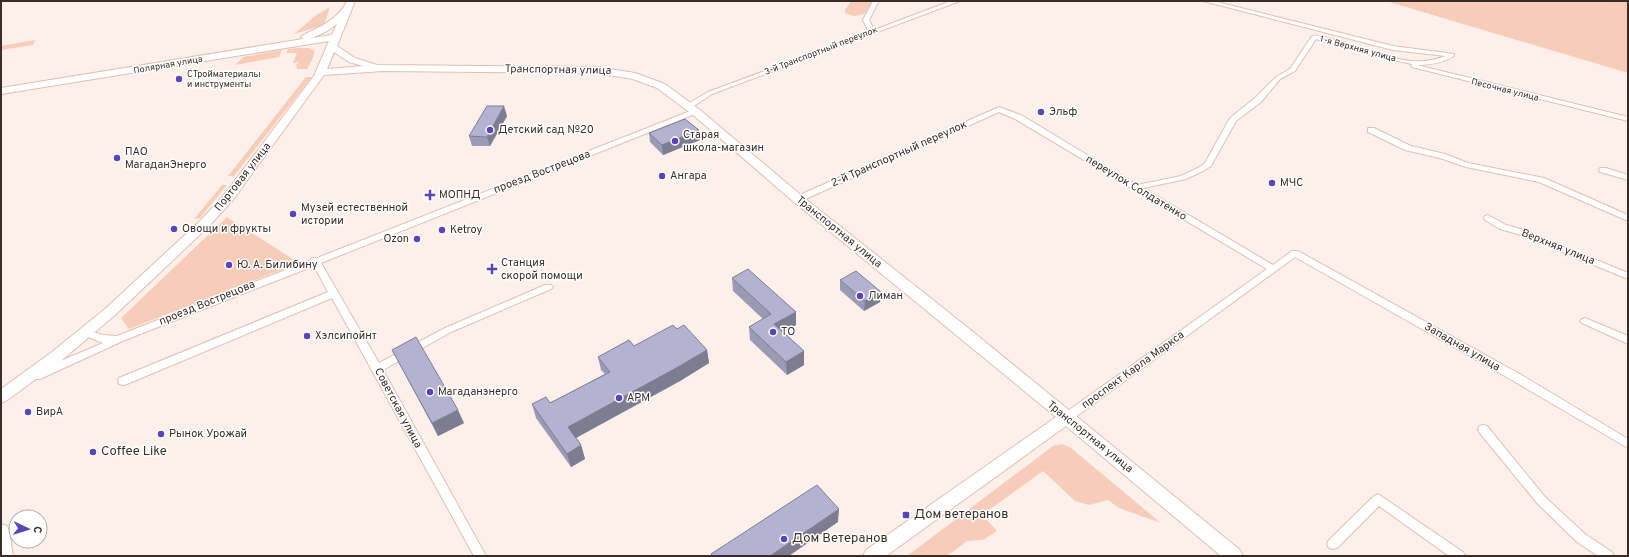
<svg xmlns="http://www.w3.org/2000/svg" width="1629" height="557" font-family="Overpass,sans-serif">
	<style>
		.green { fill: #f7cdb9 }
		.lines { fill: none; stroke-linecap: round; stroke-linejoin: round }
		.street-casing { stroke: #dfc0b1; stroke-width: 2 }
		.secondary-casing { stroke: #dfc0b1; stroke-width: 2 }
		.street { fill: #fff; fill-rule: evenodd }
		.secondary { fill: #fff; fill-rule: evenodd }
		.wall { fill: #9a9ab4 }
		.shaded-wall { fill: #7d7d92 }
		.building { fill: #b3b3d1; stroke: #7d7d92 }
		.poi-dot { fill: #5944bc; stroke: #fff; stroke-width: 1.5 }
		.labels { text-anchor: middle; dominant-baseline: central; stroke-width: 3; stroke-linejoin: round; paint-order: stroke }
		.far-street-label { font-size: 9px; fill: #3a2d28; stroke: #fff }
		.far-poi-label { font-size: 9px; fill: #3a2d28; stroke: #fff; text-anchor: start }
		.street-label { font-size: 11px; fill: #3a2d28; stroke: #fff }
		.poi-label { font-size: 11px; fill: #3a2d28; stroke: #fff; text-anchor: start }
		.near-poi-label { font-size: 13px; fill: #3a2d28; stroke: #fff; text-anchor: start }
	</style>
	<rect width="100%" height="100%" fill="#fdf0ea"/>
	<g class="green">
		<path d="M851 1H873L864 14 854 16 845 13V10Z"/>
		<path d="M1386 1H1628V73Z"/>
		<path d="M330 7 324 25 294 34 315 16Z"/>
		<path d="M35 40 33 45 1 50V46Z"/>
		<path d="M297 48H309L315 51 312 60 307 69H297L296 65 299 62 293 63 297 53H286L288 49Z"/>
		<path d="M282 50 279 57 235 65 243 57Z"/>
		<path d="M306 77H312L234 176H228Z"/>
		<path d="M222 185H227L200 218 194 219Z"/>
		<path d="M227 217 299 263 129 329 121 318Z"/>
		<path d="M1062 444 1071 448 1161 523 1119 508 1108 500 1089 505 1075 501 1043 471 982 515 997 531 983 540 967 541 947 556H907L1053 446Z"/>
	</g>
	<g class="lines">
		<defs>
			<g id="street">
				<path d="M873 1H879L869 20 874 30 951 1H960L712 94 691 108H688L684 106 708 92 869 32 863 20Z"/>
				<path d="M1203 1H1213L1393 46 1454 54V56C1442 63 1430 65 1417 65L1628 117V121L1412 67 1411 66 1412 64 1382 58 1316 39 1295 71 1280 79 1261 102 1236 121 1211 166 1203 171 1186 179 1143 188 1273 265 1292 251H1298L1518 373 1628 439V448L1510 379 1295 257 1070 421 1066 422 1062 421 1061 418 1062 415 1267 269 1015 119 999 112 801 201 798 202 794 199 795 197 999 107 1021 115 1137 185 1181 176 1198 168 1205 163 1230 118 1255 98 1276 77 1290 69 1312 36C1320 34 1331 39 1339 41 1371 50 1412 71 1445 56L1393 50Z"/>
				<path d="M693 110H696L700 112 321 263 379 363 445 328 545 285H551L553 287 551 289 451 332 383 370 486 556H474L332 298 127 384 123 385 119 384 118 381 119 378 328 292 314 266 125 340 40 379H32L31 376 32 373 103 343 83 335 81 333 83 331 86 330 103 335 117 336 311 260 312 258H317Z"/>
				<path d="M1368 128H1374L1411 146 1445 154 1468 163 1544 178 1628 215V221L1539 182 1466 167 1440 158 1405 150 1368 132Z"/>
				<path d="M1600 168H1606L1628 175V180L1600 172 1599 170Z"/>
				<path d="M1488 215 1506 225 1524 230 1628 273V279L1518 234 1500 229 1485 220 1484 218 1485 216Z"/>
				<path d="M1585 318 1628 336V344L1582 323 1580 321 1582 319Z"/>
				<path d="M1483 425 1487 426 1545 497 1585 534 1612 552 1614 556H1598L1577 542 1537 503 1479 432 1478 429 1479 426Z"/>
				<path d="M1378 494 1463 552 1465 556H1449L1379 506 1337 548 1333 549 1329 548 1327 544 1329 540 1374 496Z"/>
			</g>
			<g id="secondary">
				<path d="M347 1H355L337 46 355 58 377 65 596 67 635 73 665 84 700 110 802 196 967 327 1240 550 1243 556H1221L1066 426 886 556H863L866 550 1056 417 794 202 692 114 657 88 633 79 596 73 383 71 324 75 232 201 208 227 115 315 62 360 6 401 1 403V389L52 352 105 309 200 221 224 195 314 76 329 41 1 94V88L303 39 301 37 303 35C320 27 339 19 347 1ZM337 24 332 35 312 38 327 31ZM334 52 349 62 363 66 327 69Z"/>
				<path d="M1 524 7 526 9 531 13 556H1Z"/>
			</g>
		</defs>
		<use href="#street" class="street-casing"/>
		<use href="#secondary" class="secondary-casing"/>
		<use href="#street" class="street"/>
		<use href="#secondary" class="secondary"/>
	</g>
	<g class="wall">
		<path d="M507 116 490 146H472L469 136Z"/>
		<path d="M699 130 700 140 663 155 650 142 649 133Z"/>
		<path d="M732 278 796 325 783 332 804 351V365L787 375 750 340 749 327 763 319 733 291Z"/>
		<path d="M840 280 880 302 864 311 840 290Z"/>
		<path d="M677 329 707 350 709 363 680 381 576 438 581 445 585 459 571 467 536 418 532 404 550 403 605 374 601 370 598 357 634 346Z"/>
		<path d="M392 350 464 423 438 436 399 363Z"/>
	</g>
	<g class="shaded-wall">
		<path d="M504 106 507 116 490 146 487 137Z"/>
		<path d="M699 130 700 140 663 155 662 145Z"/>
		<path d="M881 292 880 302 864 311 865 301Z"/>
		<path d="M796 312V325L775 337 774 324Z"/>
		<path d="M707 350 709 363 680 381 572 440 568 427Z"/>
		<path d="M804 351V365L787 375 786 362Z"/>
		<path d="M458 410 464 423 438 436 432 423Z"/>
		<path d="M581 445 585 459 571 467 567 454Z"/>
		<path d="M839 509 838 522 789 556H770Z"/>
	</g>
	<g class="building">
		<path d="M487 106H504L487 137 469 136Z"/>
		<path d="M685 119 699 130 662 145 649 133Z"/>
		<path d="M748 269 796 312 774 324 804 351 786 362 749 327 771 314 732 278Z"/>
		<path d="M856 271 881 292 865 301 840 280Z"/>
		<path d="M673 325 677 329 684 325 707 350 678 367 568 427 581 445 567 454 532 404 546 397 550 403 610 372 598 357 629 340 634 346Z"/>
		<path d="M416 337 458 410 432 423 392 350Z"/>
		<path d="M817 485 839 509 770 556H713L711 554Z"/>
	</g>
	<g class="poi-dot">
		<circle cx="179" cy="79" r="4"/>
		<circle cx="1041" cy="112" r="4"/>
		<circle cx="490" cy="130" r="4"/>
		<circle cx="675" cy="141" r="4"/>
		<circle cx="117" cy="158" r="4"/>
		<circle cx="662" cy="176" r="4"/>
		<circle cx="1272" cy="183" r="4"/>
		<path d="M428 189h4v4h4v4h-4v4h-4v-4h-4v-4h4z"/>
		<circle cx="293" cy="214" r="4"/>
		<circle cx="174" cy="229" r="4"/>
		<circle cx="442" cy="230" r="4"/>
		<circle cx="417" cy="239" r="4"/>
		<circle cx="229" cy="265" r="4"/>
		<path d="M490 263h4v4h4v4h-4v4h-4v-4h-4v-4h4z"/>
		<circle cx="860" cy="296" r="4"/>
		<circle cx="773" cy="332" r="4"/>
		<circle cx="307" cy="336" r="4"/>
		<circle cx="430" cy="392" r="4"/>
		<circle cx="619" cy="398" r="4"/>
		<circle cx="28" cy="412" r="4"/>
		<circle cx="161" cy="434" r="4"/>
		<circle cx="93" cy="452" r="4"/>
		<rect x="902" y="511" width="8" height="8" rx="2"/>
		<circle cx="784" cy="539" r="4"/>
	</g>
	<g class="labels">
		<g class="far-street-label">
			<text transform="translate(1358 49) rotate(15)">1-я Верхняя улица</text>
			<text transform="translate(821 51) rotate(-21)">3-й Транспортный переулок</text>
			<text transform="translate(168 65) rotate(-10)">Полярная улица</text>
			<text transform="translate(1505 90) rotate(14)">Песочная улица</text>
		</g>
		<g class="far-poi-label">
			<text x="187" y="74">СТройматериалы<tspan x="187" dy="10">и инструменты</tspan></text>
		</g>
		<g class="street-label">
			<text transform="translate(558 70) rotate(1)">Транспортная улица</text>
			<text transform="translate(899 154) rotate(-24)">2-й Транспортный переулок</text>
			<text transform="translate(542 172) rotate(-21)">проезд Вострецова</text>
			<text transform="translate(243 177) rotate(-52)">Портовая улица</text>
			<text transform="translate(1136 188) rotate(31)">переулок Солдатенко</text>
			<text transform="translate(839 232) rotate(39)">Транспортная улица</text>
			<text transform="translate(1558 247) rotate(22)">Верхняя улица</text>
			<text transform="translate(207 303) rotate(-22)">проезд Вострецова</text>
			<text transform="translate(1462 347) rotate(30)">Западная улица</text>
			<text transform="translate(1133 370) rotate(-36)">проспект Карла Маркса</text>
			<text transform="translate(398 408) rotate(62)">Советская улица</text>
			<text transform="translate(1090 437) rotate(39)">Транспортная улица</text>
		</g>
		<g class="poi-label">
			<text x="1049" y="112">Эльф</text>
			<text x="498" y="130">Детский сад №20</text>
			<text x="683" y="135">Старая<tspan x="683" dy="13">школа-магазин</tspan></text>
			<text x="125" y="152">ПАО<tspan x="125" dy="13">МагаданЭнерго</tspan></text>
			<text x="670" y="176">Ангара</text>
			<text x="1280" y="183">МЧС</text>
			<text x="439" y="195">МОПНД</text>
			<text x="301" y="208">Музей естественной<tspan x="301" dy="13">истории</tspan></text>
			<text x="182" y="229">Овощи и фрукты</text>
			<text x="450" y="230">Ketroy</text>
			<text x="409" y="239" text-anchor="end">Ozon</text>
			<text x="501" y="263">Станция<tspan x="501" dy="13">скорой помощи</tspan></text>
			<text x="237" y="265">Ю. А. Билибину</text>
			<text x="868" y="296">Лиман</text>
			<text x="781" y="332">ТО</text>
			<text x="315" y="336">Хэлсипойнт</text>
			<text x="438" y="392">Магаданэнерго</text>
			<text x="627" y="398">АРМ</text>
			<text x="36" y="412">ВирА</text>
			<text x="169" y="434">Рынок Урожай</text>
		</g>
		<g class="near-poi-label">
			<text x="101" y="452">Coffee Like</text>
			<text x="914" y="515">Дом ветеранов</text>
			<text x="792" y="539">Дом Ветеранов</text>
		</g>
	</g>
	<rect width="1629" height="557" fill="none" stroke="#3a2d28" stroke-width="4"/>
	<g transform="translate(28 529) rotate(94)"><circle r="19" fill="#ffffff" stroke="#b0aba9"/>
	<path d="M0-3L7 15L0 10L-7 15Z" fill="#5944bc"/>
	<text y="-6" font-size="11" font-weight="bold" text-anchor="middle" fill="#3a2d28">С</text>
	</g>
</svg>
